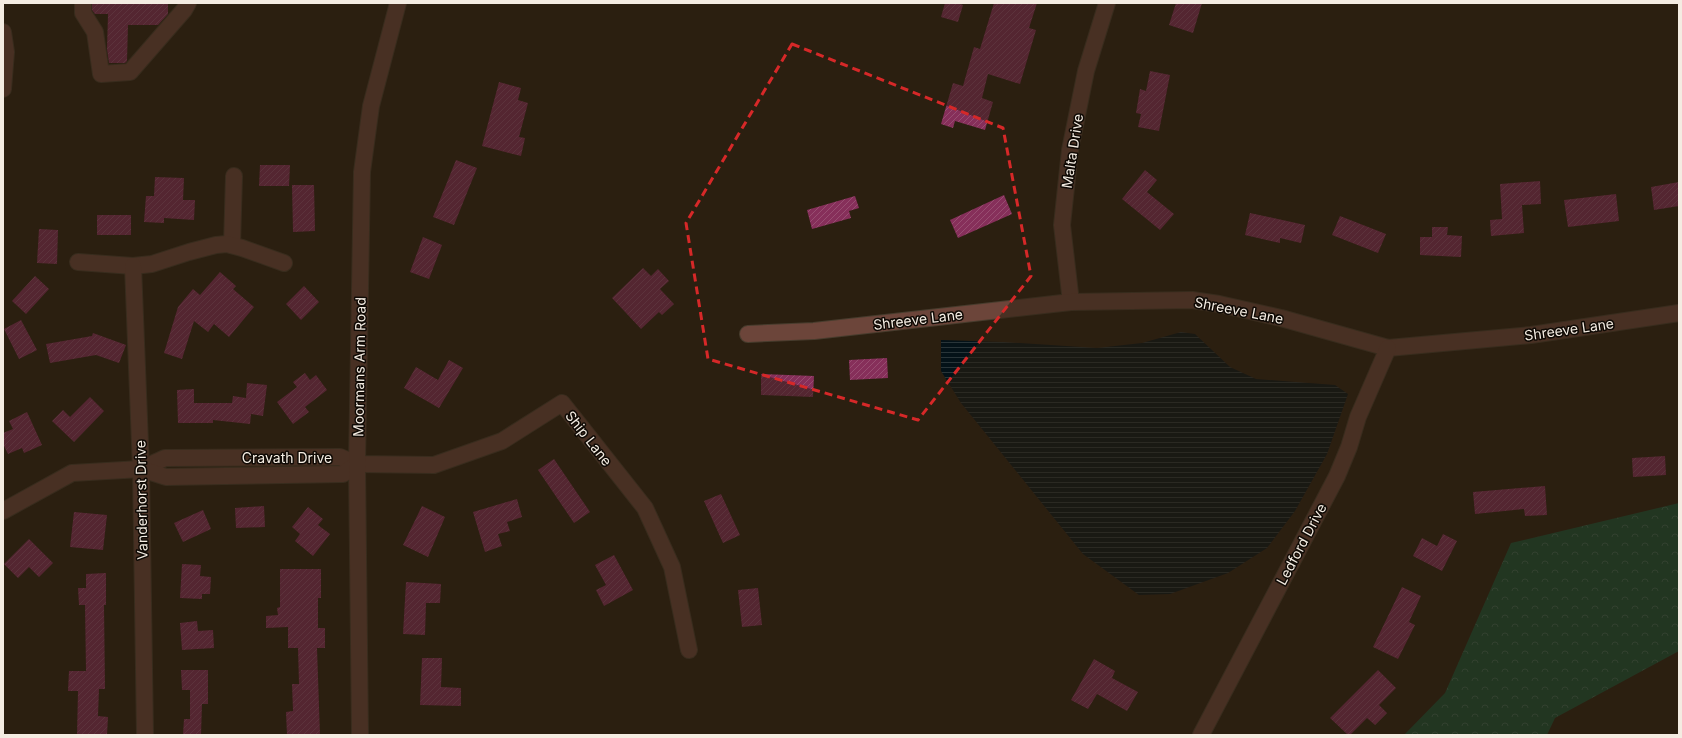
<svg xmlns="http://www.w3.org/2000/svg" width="1682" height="738" font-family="Inter,sans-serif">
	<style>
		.forest { fill: url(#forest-crowns) }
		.water { fill: url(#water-rules) }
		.building { fill: url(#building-hatch) }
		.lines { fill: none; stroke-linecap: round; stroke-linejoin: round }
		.minor-casing { stroke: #473c2d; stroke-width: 18 }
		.minor { stroke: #6c453a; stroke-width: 16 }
		.marked { fill: none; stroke: #d62828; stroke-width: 3; stroke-dasharray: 8 5; stroke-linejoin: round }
		.labels { text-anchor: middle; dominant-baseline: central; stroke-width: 3; stroke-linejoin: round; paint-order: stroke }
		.street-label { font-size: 14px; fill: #f4ece2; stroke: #0f0a05 }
	</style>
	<defs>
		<pattern id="forest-crowns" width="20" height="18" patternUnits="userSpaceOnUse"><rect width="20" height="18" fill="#185237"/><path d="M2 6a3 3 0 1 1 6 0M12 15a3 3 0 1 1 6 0" fill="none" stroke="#3a6b54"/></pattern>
		<pattern id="water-rules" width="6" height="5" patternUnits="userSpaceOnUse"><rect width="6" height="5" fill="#041218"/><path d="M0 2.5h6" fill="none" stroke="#293539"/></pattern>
		<pattern id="building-hatch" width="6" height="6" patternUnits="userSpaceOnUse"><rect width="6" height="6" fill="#862f5a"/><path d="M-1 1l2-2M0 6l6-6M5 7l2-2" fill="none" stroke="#984d71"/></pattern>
	</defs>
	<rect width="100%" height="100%" fill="#2b1f10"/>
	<path class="forest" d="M1679 503V651L1555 718 1547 735H1404L1445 693 1511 543Z"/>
	<path class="water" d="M1181 332 1195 334 1230 367 1256 379 1335 385 1348 394 1327 454 1295 511 1267 548 1228 573 1170 594 1139 595 1083 554 961 403 941 371V340L1003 342 1097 348 1142 343Z"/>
	<g class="building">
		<path d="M92 3H168V14L158 25H128L127 61 125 63H109L107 49 108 14H95L92 10Z"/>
		<path d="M945 3H957L963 5 958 22 941 17Z"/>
		<path d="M994 3H1037L1029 28 1036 30 1020 84 988 74 982 98 993 102 985 130 955 121 953 128 941 124 953 83 963 86 974 47 980 49Z"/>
		<path d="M1176 3H1202L1193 33 1169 25Z"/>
		<path d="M1150 71 1170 75 1159 131 1138 127 1141 114 1136 113 1140 89 1146 91Z"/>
		<path d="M499 82 521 88 518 100 528 103 519 137 525 138 521 156 482 146Z"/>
		<path d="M456 160 477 168 454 225 433 217Z"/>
		<path d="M260 165H290L289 186H259Z"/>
		<path d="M1145 170 1157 180 1147 192 1174 214 1160 230 1122 199Z"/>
		<path d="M155 177 184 178 183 200H195L194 220 164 218V223L144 222 146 196H154Z"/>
		<path d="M1540 181 1541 204 1522 205 1524 233 1491 236 1490 220 1502 219 1500 184Z"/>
		<path d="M1679 182V206L1654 210 1651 187Z"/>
		<path d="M292 185H314L315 231 293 232Z"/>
		<path d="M1616 194 1619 221 1568 227 1564 200Z"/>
		<path d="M1004 195 1012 214 958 238 950 220Z"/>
		<path d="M855 196 859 208 849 211 851 218 812 229 807 210Z"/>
		<path d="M1250 213 1305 225 1301 243 1280 238V243L1245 235Z"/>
		<rect x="97" y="215" width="34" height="20"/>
		<path d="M1340 216 1386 234 1378 253 1332 235Z"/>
		<path d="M1432 227H1448L1447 235 1462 236 1461 257 1420 255V237H1432Z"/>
		<path d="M39 229 58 230 57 264 37 263Z"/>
		<path d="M423 237 442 245 429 279 410 272Z"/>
		<path d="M643 268 651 276 658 269 669 281 660 289 674 304 662 315 659 312 641 329 612 298Z"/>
		<path d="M220 272 236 286 233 289 254 307 229 337 214 324 208 332 194 321 182 359 164 353 178 307 193 289 200 295Z"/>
		<path d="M35 276 49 289 26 314 12 301Z"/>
		<path d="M304 286 319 302 301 320 286 304Z"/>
		<path d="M21 320 37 350 19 359 4 329Z"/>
		<path d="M93 333 126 345 119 363 96 355 50 363 46 344 92 336Z"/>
		<path d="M887 358 888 378 850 380 849 360Z"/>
		<path d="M449 360 463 368 439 408 404 388 416 367 438 380Z"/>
		<path d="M305 373 310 380 316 375 327 390 305 407 309 412 293 424 277 402 297 387 293 382Z"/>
		<path d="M761 374 814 376 813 397 761 395Z"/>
		<path d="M247 383 267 385 263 416 251 414 250 424 213 420V423H178L177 390 194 389V403H232L233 396 246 398Z"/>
		<path d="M90 397 104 411 74 442 52 421 63 410 70 417Z"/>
		<path d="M27 412 42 445 24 453 22 448 8 454 3 444V433L13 429 9 421Z"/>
		<path d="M1665 456 1666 475 1633 477 1632 458Z"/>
		<path d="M554 459 590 512 574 523 538 470Z"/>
		<path d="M1545 486 1547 515 1525 516 1524 509 1475 514 1473 492Z"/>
		<path d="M721 494 740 535 723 543 704 501Z"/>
		<path d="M517 499 522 517 507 522 510 531 498 534 502 546 485 552 473 512Z"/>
		<path d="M264 506 265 527 236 528 235 508Z"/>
		<path d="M422 506 445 517 428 557 403 545Z"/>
		<path d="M308 507 323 519 318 525 330 534 313 556 295 541 300 534 292 527Z"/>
		<path d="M203 510 211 529 183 542 174 523Z"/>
		<path d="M74 512 107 515 103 550 70 547Z"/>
		<path d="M1443 534 1457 541 1442 571 1413 556 1422 538 1437 546Z"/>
		<path d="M29 539 53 563 39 577 29 567 18 578 4 564Z"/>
		<path d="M614 555 633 590 604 606 596 590 606 585 595 565Z"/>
		<path d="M182 564 201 565 200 576 211 577 210 594H202V599L180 598Z"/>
		<path d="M280 569H321V598H318V628H325V648H317L320 735H287L286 712 293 711 292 684H299L298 648H288V627L266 628V616L278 615 277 608 280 607Z"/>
		<path d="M106 573V605H104L105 689H99L98 716 108 717 107 735H77L78 691H68L69 671H86L85 605H79L78 588H86V574Z"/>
		<path d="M406 582 441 584 440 603H426L425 635 403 634Z"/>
		<path d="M1402 587 1421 596 1409 622 1415 625 1398 659 1373 647Z"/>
		<path d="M758 588 762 625 742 627 738 590Z"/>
		<path d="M197 621 198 631 213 630 214 648 182 650 180 623Z"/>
		<path d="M422 658H442L441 687 461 688V706L420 705Z"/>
		<path d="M1094 659 1115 671 1112 678 1138 692 1127 711 1097 694 1088 709 1071 700Z"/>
		<path d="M181 670H208V704H202L201 735H183L184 719H190V690H182Z"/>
		<path d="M1378 670 1396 688 1379 705 1387 713 1375 725 1367 718 1350 735H1348L1330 718Z"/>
	</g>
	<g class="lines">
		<defs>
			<g id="minor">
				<path d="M83 3V13L95 32 101 74 130 72 184 10 188 3"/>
				<path d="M3 32 6 52 3 89"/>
				<path d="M232 245 234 176"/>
				<path d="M78 262 133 266 152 264 189 252 216 245 227 244 242 248 284 263"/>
				<path d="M133 266 141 469 145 735"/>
				<path d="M1071 302 1062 225 1070 150 1086 71 1107 3"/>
				<path d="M748 334 814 331 1071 302 1192 300 1219 304 1281 318 1388 348 1531 335 1679 313"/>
				<path d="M141 469 165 458 340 457 357 464 434 465 502 441 562 403 645 508 672 567 689 650"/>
				<path d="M3 511 72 473 141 469 166 477 343 474 357 464"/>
				<path d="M360 735 357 464 362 172 371 106 398 3"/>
				<path d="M1201 735 1337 476 1349 447 1358 417 1388 348"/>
			</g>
		</defs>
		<use href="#minor" class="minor-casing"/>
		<use href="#minor" class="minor"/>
	</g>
	<path d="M0 0H1682V738H0ZM792 44 1003 128 1031 276 918 420 708 359 686 223Z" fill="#2b1f10" fill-opacity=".55" fill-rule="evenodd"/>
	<path class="marked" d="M792 44 1003 128 1031 276 918 420 708 359 686 223Z"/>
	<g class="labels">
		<g class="street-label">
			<text transform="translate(1072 151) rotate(-81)">Malta Drive</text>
			<text transform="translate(1239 310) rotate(11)">Shreeve Lane</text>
			<text transform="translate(918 319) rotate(-7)">Shreeve Lane</text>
			<text transform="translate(1569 329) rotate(-8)">Shreeve Lane</text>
			<text transform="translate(359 367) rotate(-89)">Moormans Arm Road</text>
			<text transform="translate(589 438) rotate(52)">Ship Lane</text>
			<text x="287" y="457">Cravath Drive</text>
			<text transform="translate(141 500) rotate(-91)">Vanderhorst Drive</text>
			<text transform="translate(1301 544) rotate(-62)">Ledford Drive</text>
		</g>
	</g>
	<rect width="1682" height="738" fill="none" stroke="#f4ece2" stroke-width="8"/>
</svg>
